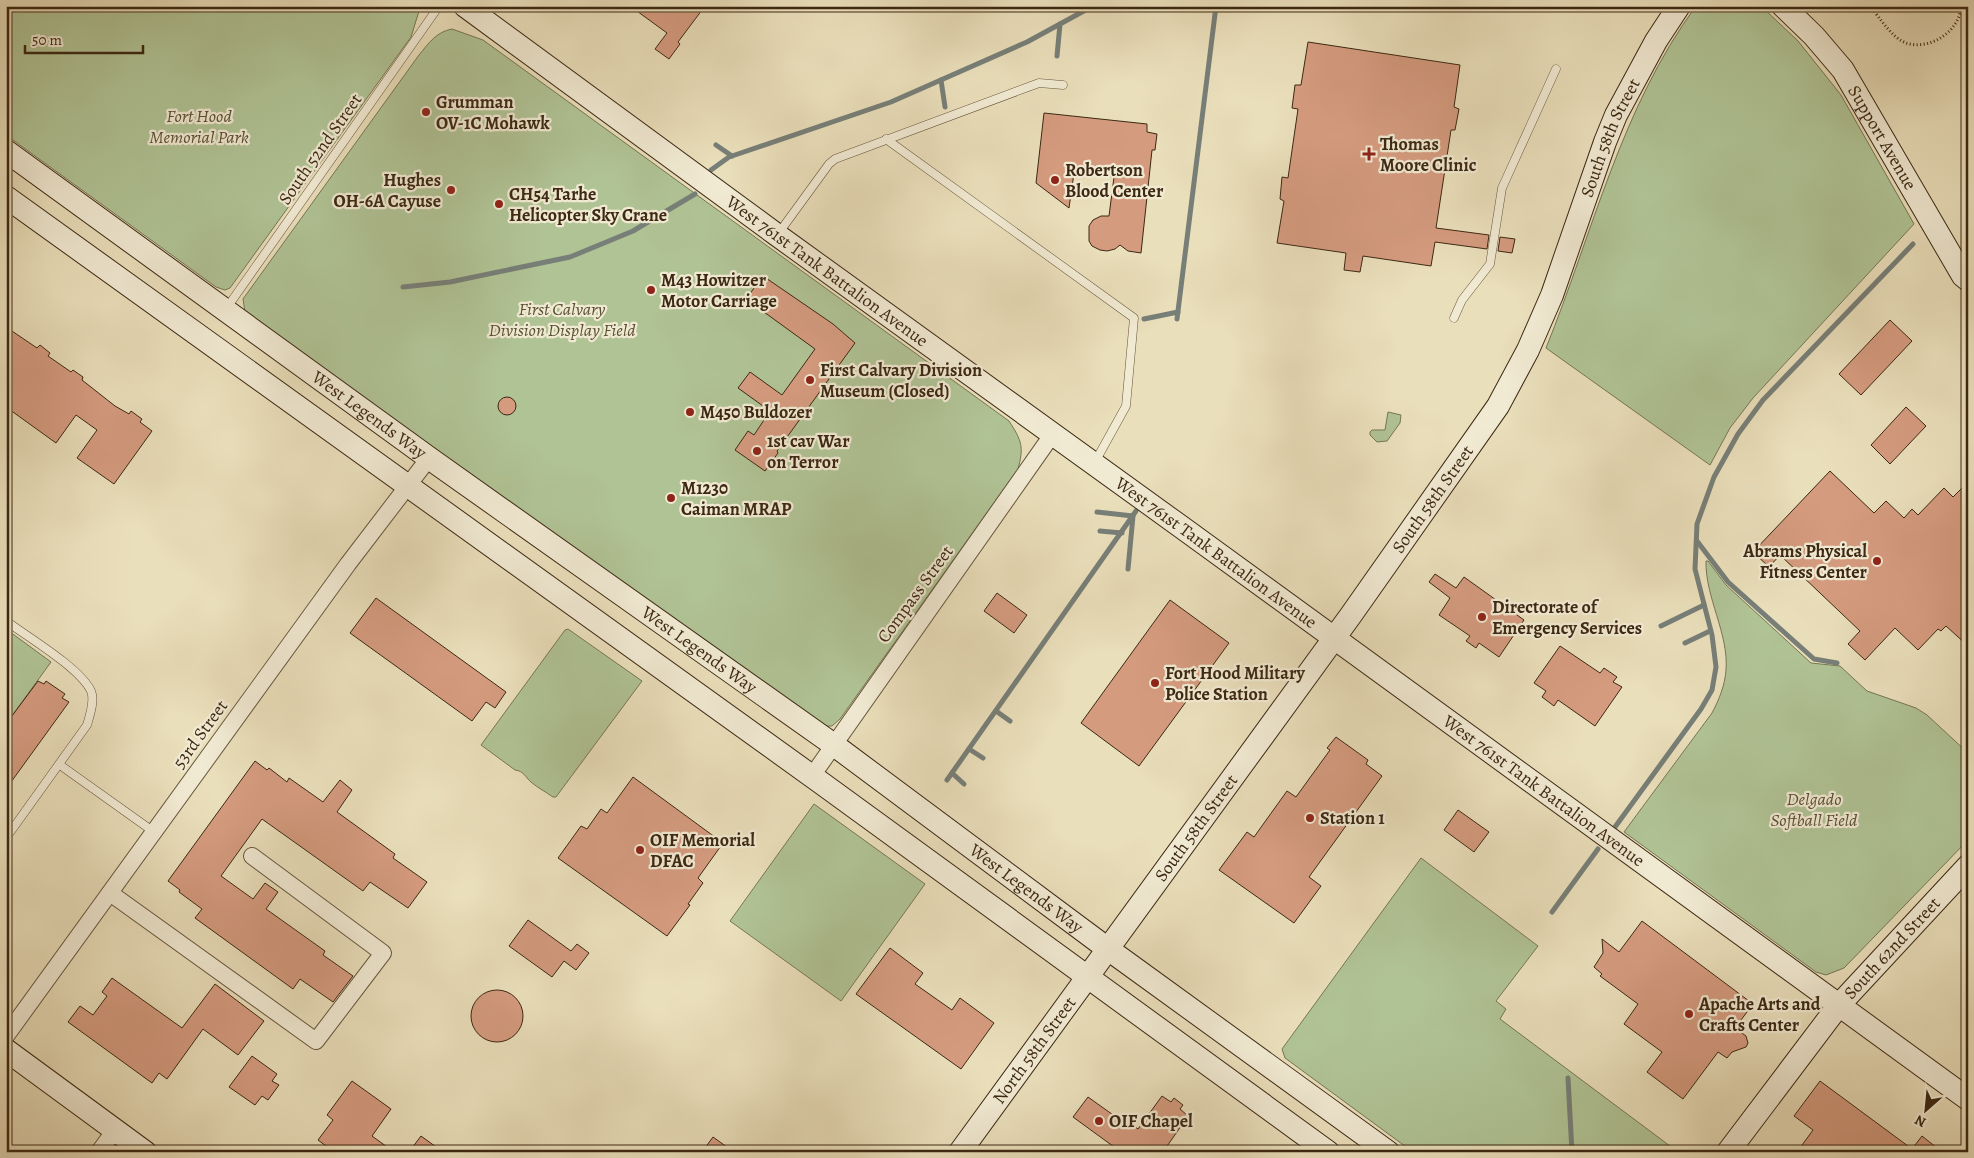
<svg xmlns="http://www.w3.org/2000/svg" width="1974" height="1158" font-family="Alegreya,serif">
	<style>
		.green { fill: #b0c395; stroke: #767654 }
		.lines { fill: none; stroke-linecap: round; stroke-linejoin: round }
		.stream { stroke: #777f78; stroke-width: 5 }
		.building { fill: #d59b7f; stroke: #3c2813 }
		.lane-casing { stroke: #68563d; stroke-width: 9 }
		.street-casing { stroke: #68563d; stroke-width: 18 }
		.secondary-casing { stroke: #3c2813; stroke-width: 24 }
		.path { stroke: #3c2813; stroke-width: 3; stroke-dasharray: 1 2.5; stroke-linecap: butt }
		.lane { stroke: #f1ead3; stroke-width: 8 }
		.street { stroke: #f1ead3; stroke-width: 16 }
		.secondary { stroke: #f1ead3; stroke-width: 22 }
		.poi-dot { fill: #8f2418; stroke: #f1ead3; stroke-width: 2 }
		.labels { text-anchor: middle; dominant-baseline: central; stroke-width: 4.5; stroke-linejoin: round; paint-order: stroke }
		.poi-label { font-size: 18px; font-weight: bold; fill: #3c2813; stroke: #f1ead3; text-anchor: start }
		.park-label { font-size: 18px; font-style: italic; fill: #594f34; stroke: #f1ead3 }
		.street-label { font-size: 18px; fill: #3c2813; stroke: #f1ead3 }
	</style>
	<rect width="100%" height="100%" fill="#eadfbb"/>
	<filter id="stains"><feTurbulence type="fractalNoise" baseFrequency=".004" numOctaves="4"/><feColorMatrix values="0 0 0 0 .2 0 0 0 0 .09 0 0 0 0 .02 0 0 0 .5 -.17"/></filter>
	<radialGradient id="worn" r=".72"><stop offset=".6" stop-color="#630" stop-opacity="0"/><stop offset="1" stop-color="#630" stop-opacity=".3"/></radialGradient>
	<g class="green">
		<path d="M6 6H419V11L411 37 230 288 225 290 216 287 6 135Z"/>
		<path d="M1696 6H1761L1798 41 1841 95 1914 224 1753 398 1730 428 1710 465 1546 348C1593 232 1621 108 1696 6Z"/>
		<path d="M452 29 483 40 1009 421C1022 441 1024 447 1018 469L840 719 832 726H820L245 312 243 299 419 55C429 43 436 32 452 29Z"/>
		<path d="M1388 412 1401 415 1400 423 1387 441 1377 442 1370 435V432L1372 430H1385Z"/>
		<path d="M1706 561H1708L1726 585 1811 663 1840 666 1867 691 1916 708 1927 715 1968 753V840L1844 968 1826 975 1816 972 1624 832 1712 713C1719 700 1725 685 1726 670 1729 634 1705 597 1706 561Z"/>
		<path d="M6 629 51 662 6 724Z"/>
		<path d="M568 629 642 681 556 797H553C546 792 538 788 531 782 525 777 524 771 515 770L481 745 565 630Z"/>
		<path d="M814 804 925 884 841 1001 730 921Z"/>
		<path d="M1421 858 1538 946 1496 1001 1506 1009 1500 1019 1678 1152H1413L1285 1058 1282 1049Z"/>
	</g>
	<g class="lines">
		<g class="stream">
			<path d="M1057 56 1060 24"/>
			<path d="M941 80 945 107"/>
			<path d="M716 145 732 156"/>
			<path d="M711 170 729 157 891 102 1027 42 1093 6"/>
			<path d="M403 287 450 282 570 257 633 231 695 194"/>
			<path d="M1144 319 1178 312"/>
			<path d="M1177 319 1216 6"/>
			<path d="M1097 512 1133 516 1128 569"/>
			<path d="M1100 531 1122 533"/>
			<path d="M1697 541 1728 582 1814 659 1837 663"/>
			<path d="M1661 626 1704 605"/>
			<path d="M1685 643 1710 631"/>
			<path d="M996 711 1010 721"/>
			<path d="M969 749 983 758"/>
			<path d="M952 773 964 784"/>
			<path d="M947 780 1136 511"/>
			<path d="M1615 827 1701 709 1712 690 1716 667 1712 635 1695 569 1697 524 1714 477 1738 434 1763 400 1913 244"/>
			<path d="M1552 912 1598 849"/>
			<path d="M1568 1078 1572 1152"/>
		</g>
	</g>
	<g class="building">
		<path d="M630 6H705L678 42 680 44 669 59 655 49 667 33Z"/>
		<path d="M1308 42 1460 65 1454 107 1459 109 1455 130H1451L1436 228 1489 235 1487 249 1435 242 1431 266 1363 256 1360 272 1344 270 1346 253 1277 243 1284 201 1280 199 1282 177 1288 178 1298 109 1292 108 1295 85H1301Z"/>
		<path d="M1044 113 1147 124V132L1157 134 1155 150H1152L1141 253 1128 251 1120 245 1115 249 1107 251 1100 250 1092 246 1089 241V226L1093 220 1101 216H1109L1114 177 1074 173 1069 208 1036 183Z"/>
		<path d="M1500 237 1515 239 1512 253 1498 251Z"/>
		<path d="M763 276 833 324 855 343 777 451 778 453 765 471 735 450 748 431 754 435 770 411 738 388 750 372 782 395 815 349 746 299Z"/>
		<path d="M1890 320 1912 341 1861 395 1839 374Z"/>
		<path d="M6 327 37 348 40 345 50 353 48 356 71 372 73 370 83 377 82 380 115 406 129 414 131 411 142 419 140 422 152 431 114 484 77 458 97 430 76 415 56 443 6 407Z"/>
		<circle cx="507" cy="406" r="9"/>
		<path d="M1906 407 1926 426 1890 464 1871 445Z"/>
		<path d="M1830 471 1874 513 1886 501 1904 518 1912 509 1918 515 1944 488 1953 497 1968 482V646L1946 626 1941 631 1938 629 1918 650 1895 628 1865 660 1848 644 1860 631 1780 555 1769 567 1753 552Z"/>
		<path d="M1435 574 1456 588 1464 577 1524 620 1499 657 1479 643 1476 648 1466 641 1470 636 1439 615 1450 598 1429 582Z"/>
		<path d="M997 593 1027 615 1014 633 984 611Z"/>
		<path d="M376 598 506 692 495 708 486 702 472 721 350 633Z"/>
		<path d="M1170 600 1229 643 1139 766 1081 723Z"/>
		<path d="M1560 646 1600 673 1604 668 1617 677 1613 682 1622 687 1595 726 1558 700 1554 706 1542 697 1546 691 1534 683Z"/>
		<path d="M38 681 44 684 46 681 65 694 62 698 69 702 6 789V724Z"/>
		<path d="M1336 737 1368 760 1366 764 1382 776 1309 877 1321 886 1294 923 1219 870 1247 832 1254 837 1287 791 1296 797 1330 750 1327 748Z"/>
		<path d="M255 761 267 770 269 768 287 782 289 778 323 802 340 780 352 790 337 812 395 854 393 858 427 882 408 908 370 882 363 891 262 819 221 876 253 899 265 883 278 892 266 909 325 951 323 955 353 976 333 1002 300 979 293 989 195 918 202 909 179 892 180 890 168 881Z"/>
		<path d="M633 777 723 843 698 878 703 883 688 904 690 905 667 936 558 858 581 826 587 829 601 809 607 813Z"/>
		<path d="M1458 810 1489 832 1474 852 1444 830Z"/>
		<path d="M528 920 571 951 577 944 589 953 576 970 564 961 552 977 509 946Z"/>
		<path d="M1642 921 1753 1004 1735 1028 1746 1036 1748 1043 1746 1047 1732 1052 1727 1058 1718 1052 1683 1099 1647 1072 1662 1052 1624 1024 1638 1004 1600 976 1602 974 1594 967 1603 953 1602 939 1619 952Z"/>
		<path d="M890 948 923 973 915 984 952 1010 960 998 994 1023 961 1069 856 994Z"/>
		<path d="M112 978 182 1028 215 984 264 1021 238 1055 203 1029 167 1079 159 1073 152 1083 68 1022 80 1006 93 1015 107 996 102 992Z"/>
		<circle cx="497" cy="1016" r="26"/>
		<path d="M252 1056 277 1074 272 1081 279 1085 268 1100 262 1096 255 1105 229 1087Z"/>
		<path d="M352 1081 391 1109 372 1136 394 1152H334L318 1140 333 1120 327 1115Z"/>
		<path d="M1820 1081 1912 1149 1922 1136 1942 1152H1797L1813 1130 1794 1116Z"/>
		<path d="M1162 1096 1171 1102 1174 1098 1183 1105 1180 1109 1188 1116 1163 1152H1121L1073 1117 1088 1097 1130 1127 1131 1124 1138 1129Z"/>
		<path d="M421 1136 443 1152H409Z"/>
		<path d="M713 1137 734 1152H702Z"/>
	</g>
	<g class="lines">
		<defs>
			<g id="lane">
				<path d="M886 139 1134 318 1126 406 1095 462"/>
				<path d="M778 234 829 164 835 159 1039 83 1063 85"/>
				<path d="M226 309 439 6"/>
				<path d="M1454 318 1462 300 1490 264 1502 188 1556 69"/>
				<path d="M6 621C28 637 80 668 91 691 95 700 90 715 87 725L6 838"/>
				<path d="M60 765 154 832"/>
			</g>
			<g id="street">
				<path d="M812 776 1052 435"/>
				<path d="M110 893 316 1041 383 953 252 856"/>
				<path d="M6 1036 348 564 429 458"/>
				<path d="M99 1152 115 1130"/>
			</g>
			<g id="secondary">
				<path id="s1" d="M465 6 777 235 1180 526 1968 1099"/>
				<path id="s2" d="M1783 6 1814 36 1843 70 1963 276 1968 280"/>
				<path id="s3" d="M6 151 429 458 834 745 1108 949 1388 1152"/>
				<path d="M6 197 820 782 1328 1152"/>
				<path d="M6 1050 145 1152"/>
				<path id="s4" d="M960 1152 1351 615 1498 406 1528 350 1552 295 1605 142 1616 115 1656 41 1679 6"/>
				<path id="s5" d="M1728 1152 1839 1005 1968 866"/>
			</g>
		</defs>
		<use href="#lane" class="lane-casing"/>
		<use href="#street" class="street-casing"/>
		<use href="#secondary" class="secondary-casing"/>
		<path class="path" d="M1870 6C1880 18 1891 37 1906 43 1930 51 1960 31 1961 6"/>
		<use href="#lane" class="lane"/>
		<use href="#street" class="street"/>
		<use href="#secondary" class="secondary"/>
	</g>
	<g class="poi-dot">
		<circle cx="426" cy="112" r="5"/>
		<path d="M1366.5 146.5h5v5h5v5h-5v5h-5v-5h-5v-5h5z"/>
		<circle cx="1055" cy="180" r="5"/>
		<circle cx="451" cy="190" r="5"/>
		<circle cx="499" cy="204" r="5"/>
		<circle cx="651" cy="290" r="5"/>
		<circle cx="810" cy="380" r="5"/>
		<circle cx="690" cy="412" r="5"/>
		<circle cx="757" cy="451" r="5"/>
		<circle cx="671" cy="498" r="5"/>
		<circle cx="1877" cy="561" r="5"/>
		<circle cx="1482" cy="617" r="5"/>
		<circle cx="1155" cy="683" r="5"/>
		<circle cx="1310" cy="818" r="5"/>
		<circle cx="640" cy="850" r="5"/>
		<circle cx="1689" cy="1014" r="5"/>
		<circle cx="1099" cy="1121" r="5"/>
	</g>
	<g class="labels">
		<g class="poi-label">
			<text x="436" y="102">Grumman<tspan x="436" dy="21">OV-1C Mohawk</tspan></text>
			<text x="1380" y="144">Thomas<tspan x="1380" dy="21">Moore Clinic</tspan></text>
			<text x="1065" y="170">Robertson<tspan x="1065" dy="21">Blood Center</tspan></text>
			<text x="441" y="180" text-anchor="end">Hughes<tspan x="441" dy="21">OH-6A Cayuse</tspan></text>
			<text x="509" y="194">CH54 Tarhe<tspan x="509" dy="21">Helicopter Sky Crane</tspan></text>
			<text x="661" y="280">M43 Howitzer<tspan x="661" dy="21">Motor Carriage</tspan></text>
			<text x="820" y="370">First Calvary Division<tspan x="820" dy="21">Museum (Closed)</tspan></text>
			<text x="700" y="412">M450 Buldozer</text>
			<text x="767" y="441">1st cav War<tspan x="767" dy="21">on Terror</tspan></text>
			<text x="681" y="488">M1230<tspan x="681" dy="21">Caiman MRAP</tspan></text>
			<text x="1867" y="551" text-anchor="end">Abrams Physical<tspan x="1867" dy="21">Fitness Center</tspan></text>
			<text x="1492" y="607">Directorate of<tspan x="1492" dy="21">Emergency Services</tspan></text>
			<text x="1165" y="673">Fort Hood Military<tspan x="1165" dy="21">Police Station</tspan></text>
			<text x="1320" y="818">Station 1</text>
			<text x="650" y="840">OIF Memorial<tspan x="650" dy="21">DFAC</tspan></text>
			<text x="1699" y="1004">Apache Arts and<tspan x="1699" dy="21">Crafts Center</tspan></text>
			<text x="1109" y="1121">OIF Chapel</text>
		</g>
		<g class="park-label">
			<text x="199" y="116">Fort Hood<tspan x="199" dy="21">Memorial Park</tspan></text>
			<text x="562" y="309">First Calvary<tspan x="562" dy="21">Division Display Field</tspan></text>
			<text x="1814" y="799">Delgado<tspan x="1814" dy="21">Softball Field</tspan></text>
		</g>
		<g class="street-label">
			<text stroke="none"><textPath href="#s2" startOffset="166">Support Avenue</textPath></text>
			<text stroke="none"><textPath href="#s4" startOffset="1211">South 58th Street</textPath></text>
			<text transform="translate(320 149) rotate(-55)">South 52nd Street</text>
			<text stroke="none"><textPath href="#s1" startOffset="449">West 761st Tank Battalion Avenue</textPath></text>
			<text stroke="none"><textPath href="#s3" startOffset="449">West Legends Way</textPath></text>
			<text stroke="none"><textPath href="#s4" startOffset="806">South 58th Street</textPath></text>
			<text stroke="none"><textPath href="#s1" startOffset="929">West 761st Tank Battalion Avenue</textPath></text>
			<text transform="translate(915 594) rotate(-54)">Compass Street</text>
			<text stroke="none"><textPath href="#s3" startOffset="854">West Legends Way</textPath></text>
			<text transform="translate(200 734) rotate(-54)">53rd Street</text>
			<text stroke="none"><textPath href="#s1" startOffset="1334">West 761st Tank Battalion Avenue</textPath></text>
			<text stroke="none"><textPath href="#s4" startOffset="401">South 58th Street</textPath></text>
			<text stroke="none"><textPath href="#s3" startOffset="1259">West Legends Way</textPath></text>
			<text stroke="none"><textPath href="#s5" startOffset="262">South 62nd Street</textPath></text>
			<text stroke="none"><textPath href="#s4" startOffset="126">North 58th Street</textPath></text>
		</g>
	</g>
	<rect width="1974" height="1158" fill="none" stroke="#eadfbb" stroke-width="25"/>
	<rect x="8" y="8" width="1959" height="1143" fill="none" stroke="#3c2813" stroke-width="2.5"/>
	<rect x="12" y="12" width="1949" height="1133" fill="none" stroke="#3c2813"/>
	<g transform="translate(1926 1110) rotate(207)" stroke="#f1ead3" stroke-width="4" paint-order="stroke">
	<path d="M0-4L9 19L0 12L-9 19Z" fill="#3c2813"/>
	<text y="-8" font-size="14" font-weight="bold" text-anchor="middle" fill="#3c2813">N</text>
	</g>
	<path d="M25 45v8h118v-8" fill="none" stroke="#3c2813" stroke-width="2.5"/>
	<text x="32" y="45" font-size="15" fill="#3c2813" stroke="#f1ead3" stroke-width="4" paint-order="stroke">50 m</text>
	<rect width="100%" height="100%" filter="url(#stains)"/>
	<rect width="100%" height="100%" fill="url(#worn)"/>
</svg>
